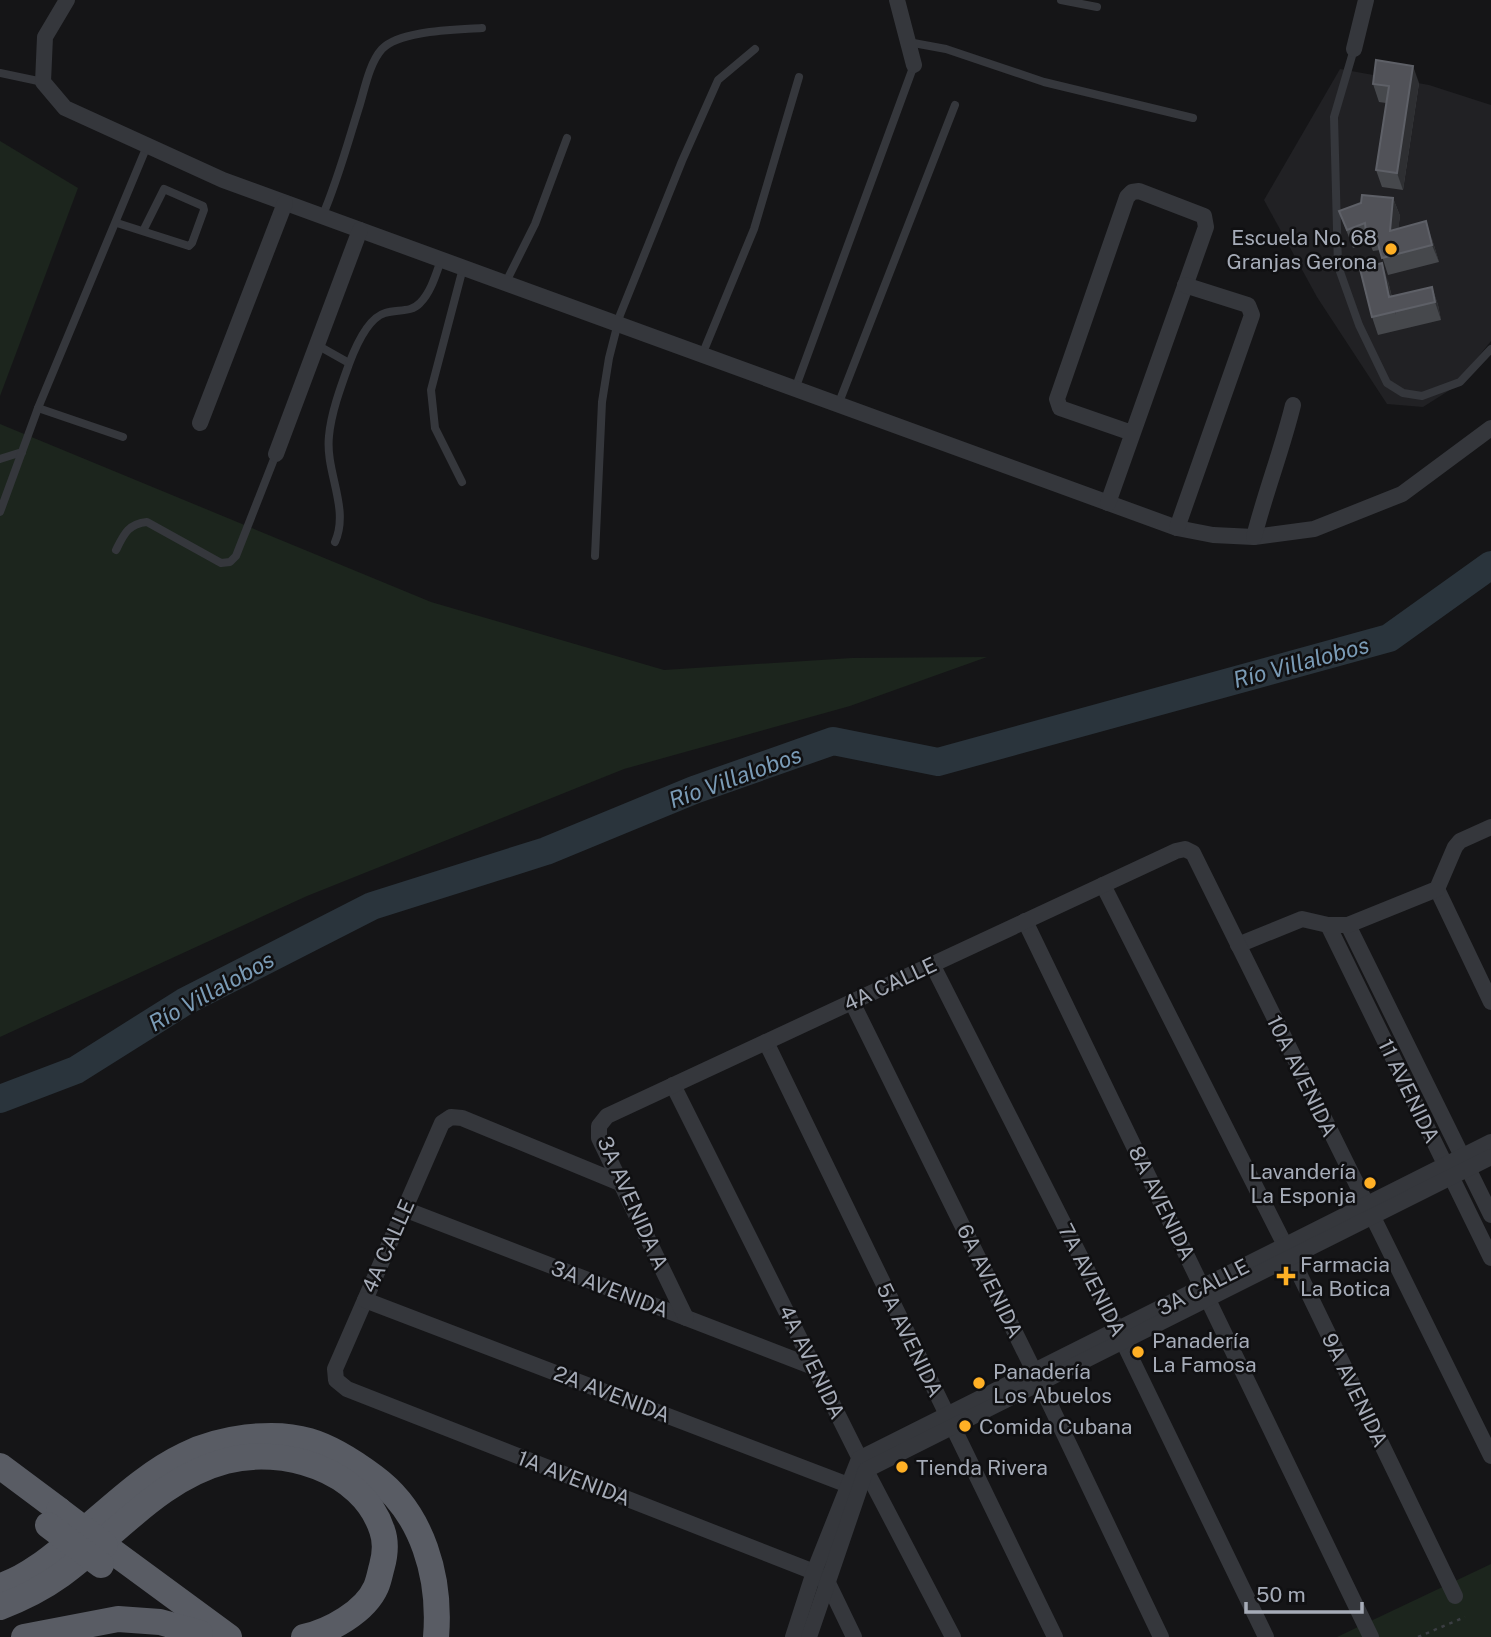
<svg xmlns="http://www.w3.org/2000/svg" width="1491" height="1637" font-family="'Public Sans',sans-serif">
	<style>
		.built { fill: #212124 }
		.green { fill: #1c251d }
		.lines { fill: none; stroke-linecap: round; stroke-linejoin: round }
		.river { stroke: #2a343c; stroke-width: 28 }
		.path { stroke: #3b3e43; stroke-width: 2.5; stroke-dasharray: 3.5 5; stroke-linecap: butt }
		.service { stroke: #35373c; stroke-width: 8 }
		.minor { stroke: #35373c; stroke-width: 16 }
		.trunk { stroke: #595c64; stroke-width: 26 }
		.trunk-bridge { stroke: #595c64; stroke-width: 26 }
		.wall { fill: #46484c }
		.shaded-wall { fill: #2e2f32 }
		.building { fill: #515258; stroke: #5e6067; stroke-width: 2 }
		.poi-dot { fill: #ffb025; stroke: #101012; stroke-width: 2.5 }
		.labels { text-anchor: middle; dominant-baseline: central; stroke-width: 5; stroke-linejoin: round; paint-order: stroke }
		.poi-label { font-size: 21px; fill: #a6acb8; stroke: #101012; text-anchor: start }
		.street-label { font-size: 21px; fill: #a6acb8; stroke: #101012 }
		.water-label { font-size: 23px; font-style: italic; fill: #7a9bb6; stroke: #101012 }
	</style>
	<rect width="100%" height="100%" fill="#151517"/>
	<path class="built" d="M1340 69 1429 85 1491 105V341L1453 388 1423 407 1387 404 1317 297 1264 200Z"/>
	<g class="green">
		<path d="M0 141 78 188 0 396Z"/>
		<path d="M0 424 431 602 664 670 852 658 987 657 850 706 624 769 307 896 0 1037Z"/>
		<path d="M1491 1564V1637H1337Z"/>
	</g>
	<g class="lines">
		<path class="river" d="M0 1099 76 1070 184 1002 372 906 546 851 694 790 833 741 938 762 1389 638 1491 565"/>
		<path class="path" d="M1418 1637 1465 1617"/>
		<g class="service">
			<path d="M1061 0 1097 7"/>
			<path d="M908 42 946 49 1044 82 1193 118"/>
			<path d="M1354 49 1334 117 1338 266 1359 325 1387 383 1403 393 1422 396 1460 382 1491 349"/>
			<path d="M0 73 43 82"/>
			<path d="M322 217C338 180 348 142 360 104 365 87 370 62 382 49 400 30 457 30 482 28"/>
			<path d="M117 223 189 246 192 243 204 210 203 206 164 189 143 231"/>
			<path d="M505 284 535 224 567 138"/>
			<path d="M317 345 349 363"/>
			<path d="M702 355 754 229 799 77"/>
			<path d="M795 389 914 65"/>
			<path d="M838 405 955 105"/>
			<path d="M38 408 123 437"/>
			<path d="M0 459 22 452"/>
			<path d="M462 482 435 428 431 390 463 268"/>
			<path d="M0 512 38 408 147 146"/>
			<path d="M335 542C350 508 325 472 329 436 331 413 341 386 349 364 355 348 368 318 385 313 397 309 411 313 420 303 431 292 436 274 441 260"/>
			<path d="M116 550C124 534 128 524 147 522L221 563 230 562 236 556 276 454"/>
			<path d="M595 556 602 402 609 358 620 315 682 161 718 80 755 49"/>
		</g>
		<g class="minor">
			<path d="M67 0 45 37 43 82 65 108 223 180 1177 528 1213 535 1254 537 1314 529 1402 494 1491 428"/>
			<path d="M897 0 914 65"/>
			<path d="M1354 49 1366 0"/>
			<path d="M200 423 285 203"/>
			<path d="M276 454 360 230"/>
			<path d="M1108 503 1206 227 1204 216 1139 191 1132 192 1127 197 1057 399 1060 408 1132 433"/>
			<path d="M1177 528 1252 315 1248 305 1185 285"/>
			<path d="M1254 537C1265 493 1282 450 1293 405"/>
			<path d="M1103 885 1291 1257 1455 1596"/>
			<path d="M1437 889 1491 1002"/>
			<path d="M1025 921 1371 1637"/>
			<path d="M1328 925 1491 1258"/>
			<path d="M1348 925 1491 1215"/>
			<path d="M1238 945 1302 919 1328 925H1348L1437 889 1455 847 1460 841 1491 827"/>
			<path d="M932 964 1117 1329 1266 1637"/>
			<path d="M852 1002 1034 1371 1161 1637"/>
			<path d="M766 1042 1055 1637"/>
			<path d="M673 1085 860 1459 953 1637"/>
			<path d="M620 1183 462 1118 451 1117 442 1123 335 1369 336 1380 347 1389 814 1572 828 1583 854 1637"/>
			<path d="M404 1209 816 1368"/>
			<path d="M365 1300 856 1488"/>
			<path d="M686 1318 599 1138V1126L607 1116 1176 851 1185 849 1193 853 1491 1456"/>
			<path d="M793 1637 814 1572 859 1459 1491 1142"/>
			<path d="M809 1637 866 1470 1491 1157"/>
		</g>
		<g class="trunk">
			<path d="M0 1466 59 1510"/>
			<path d="M112 1551 229 1637"/>
			<path d="M0 1586C29 1578 60 1550 83 1531 115 1504 147 1473 185 1455 219 1438 273 1430 309 1441 333 1448 354 1462 374 1477 423 1513 441 1578 436 1637"/>
			<path d="M0 1607C21 1599 43 1588 61 1575 115 1536 160 1478 226 1461 282 1446 362 1469 382 1530 386 1541 385 1555 382 1566 380 1573 379 1580 376 1587 365 1612 330 1631 304 1637"/>
			<path d="M24 1637 118 1619 160 1622 200 1633"/>
		</g>
		<g class="trunk-bridge">
			<path d="M59 1510 105 1545"/>
			<path d="M48 1525 101 1565"/>
		</g>
	</g>
	<g class="wall">
		<path d="M1419 83 1403 190 1382 187 1376 170 1386 103 1379 102 1373 84Z"/>
		<path d="M1393 198 1400 216 1398 229 1432 239 1439 262 1388 275 1380 250 1373 251 1369 242 1353 248 1339 211Z"/>
		<path d="M1388 281 1392 297 1432 287 1438 305 1441 320 1378 335 1372 317Z"/>
	</g>
	<g class="shaded-wall">
		<path d="M1413 66 1419 83 1403 190 1397 173Z"/>
		<path d="M1393 198 1400 216 1396 248 1390 231Z"/>
		<path d="M1426 221 1432 239 1439 262 1432 245Z"/>
		<path d="M1382 263 1388 281 1396 315 1389 297Z"/>
		<path d="M1432 287 1438 305 1441 320 1435 302Z"/>
	</g>
	<g class="building">
		<path d="M1376 60 1413 66 1397 173 1376 170 1389 86 1373 84Z"/>
		<path d="M1362 195 1393 198 1390 231 1426 221 1432 245 1382 258 1375 233H1366L1365 223 1347 230 1339 211 1361 203Z"/>
		<path d="M1382 263 1389 297 1432 287 1435 302 1372 317 1360 269Z"/>
	</g>
	<g class="poi-dot">
		<circle cx="1391" cy="249" r="7"/>
		<circle cx="1370" cy="1183" r="7"/>
		<path d="M1282.5 1265.5h7v7h7v7h-7v7h-7v-7h-7v-7h7z"/>
		<circle cx="1138" cy="1352" r="7"/>
		<circle cx="979" cy="1383" r="7"/>
		<circle cx="965" cy="1426" r="7"/>
		<circle cx="902" cy="1467" r="7"/>
	</g>
	<g class="labels">
		<g class="poi-label">
			<text x="1377" y="237" text-anchor="end">Escuela No. 68<tspan x="1377" dy="24">Granjas Gerona</tspan></text>
			<text x="1356" y="1171" text-anchor="end">Lavandería<tspan x="1356" dy="24">La Esponja</tspan></text>
			<text x="1300" y="1264">Farmacia<tspan x="1300" dy="24">La Botica</tspan></text>
			<text x="1152" y="1340">Panadería<tspan x="1152" dy="24">La Famosa</tspan></text>
			<text x="993" y="1371">Panadería<tspan x="993" dy="24">Los Abuelos</tspan></text>
			<text x="979" y="1426">Comida Cubana</text>
			<text x="916" y="1467">Tienda Rivera</text>
		</g>
		<g class="street-label">
			<text transform="translate(890 984) rotate(-25)">4A CALLE</text>
			<text transform="translate(1302 1076) rotate(64)">10A AVENIDA</text>
			<text transform="translate(1409 1091) rotate(64)">11 AVENIDA</text>
			<text transform="translate(633 1203) rotate(66)">3A AVENIDA A</text>
			<text transform="translate(1162 1203) rotate(64)">8A AVENIDA</text>
			<text transform="translate(388 1246) rotate(-66)">4A CALLE</text>
			<text transform="translate(1092 1280) rotate(63)">7A AVENIDA</text>
			<text transform="translate(990 1281) rotate(64)">6A AVENIDA</text>
			<text transform="translate(1203 1287) rotate(-27)">3A CALLE</text>
			<text transform="translate(610 1289) rotate(21)">3A AVENIDA</text>
			<text transform="translate(910 1340) rotate(64)">5A AVENIDA</text>
			<text transform="translate(812 1362) rotate(64)">4A AVENIDA</text>
			<text transform="translate(1355 1390) rotate(64)">9A AVENIDA</text>
			<text transform="translate(612 1394) rotate(21)">2A AVENIDA</text>
			<text transform="translate(574 1478) rotate(21)">1A AVENIDA</text>
		</g>
		<g class="water-label">
			<text transform="translate(1301 662) rotate(-15)">Río Villalobos</text>
			<text transform="translate(735 777) rotate(-20)">Río Villalobos</text>
			<text transform="translate(211 991) rotate(-29)">Río Villalobos</text>
		</g>
	</g>
	<path d="M1246 1602v10h116v-10" fill="none" stroke="#a6acb8" stroke-width="3.5"/>
	<text x="1256" y="1602" font-size="21" fill="#a6acb8" stroke="#101012" stroke-width="5" paint-order="stroke">50 m</text>
</svg>
